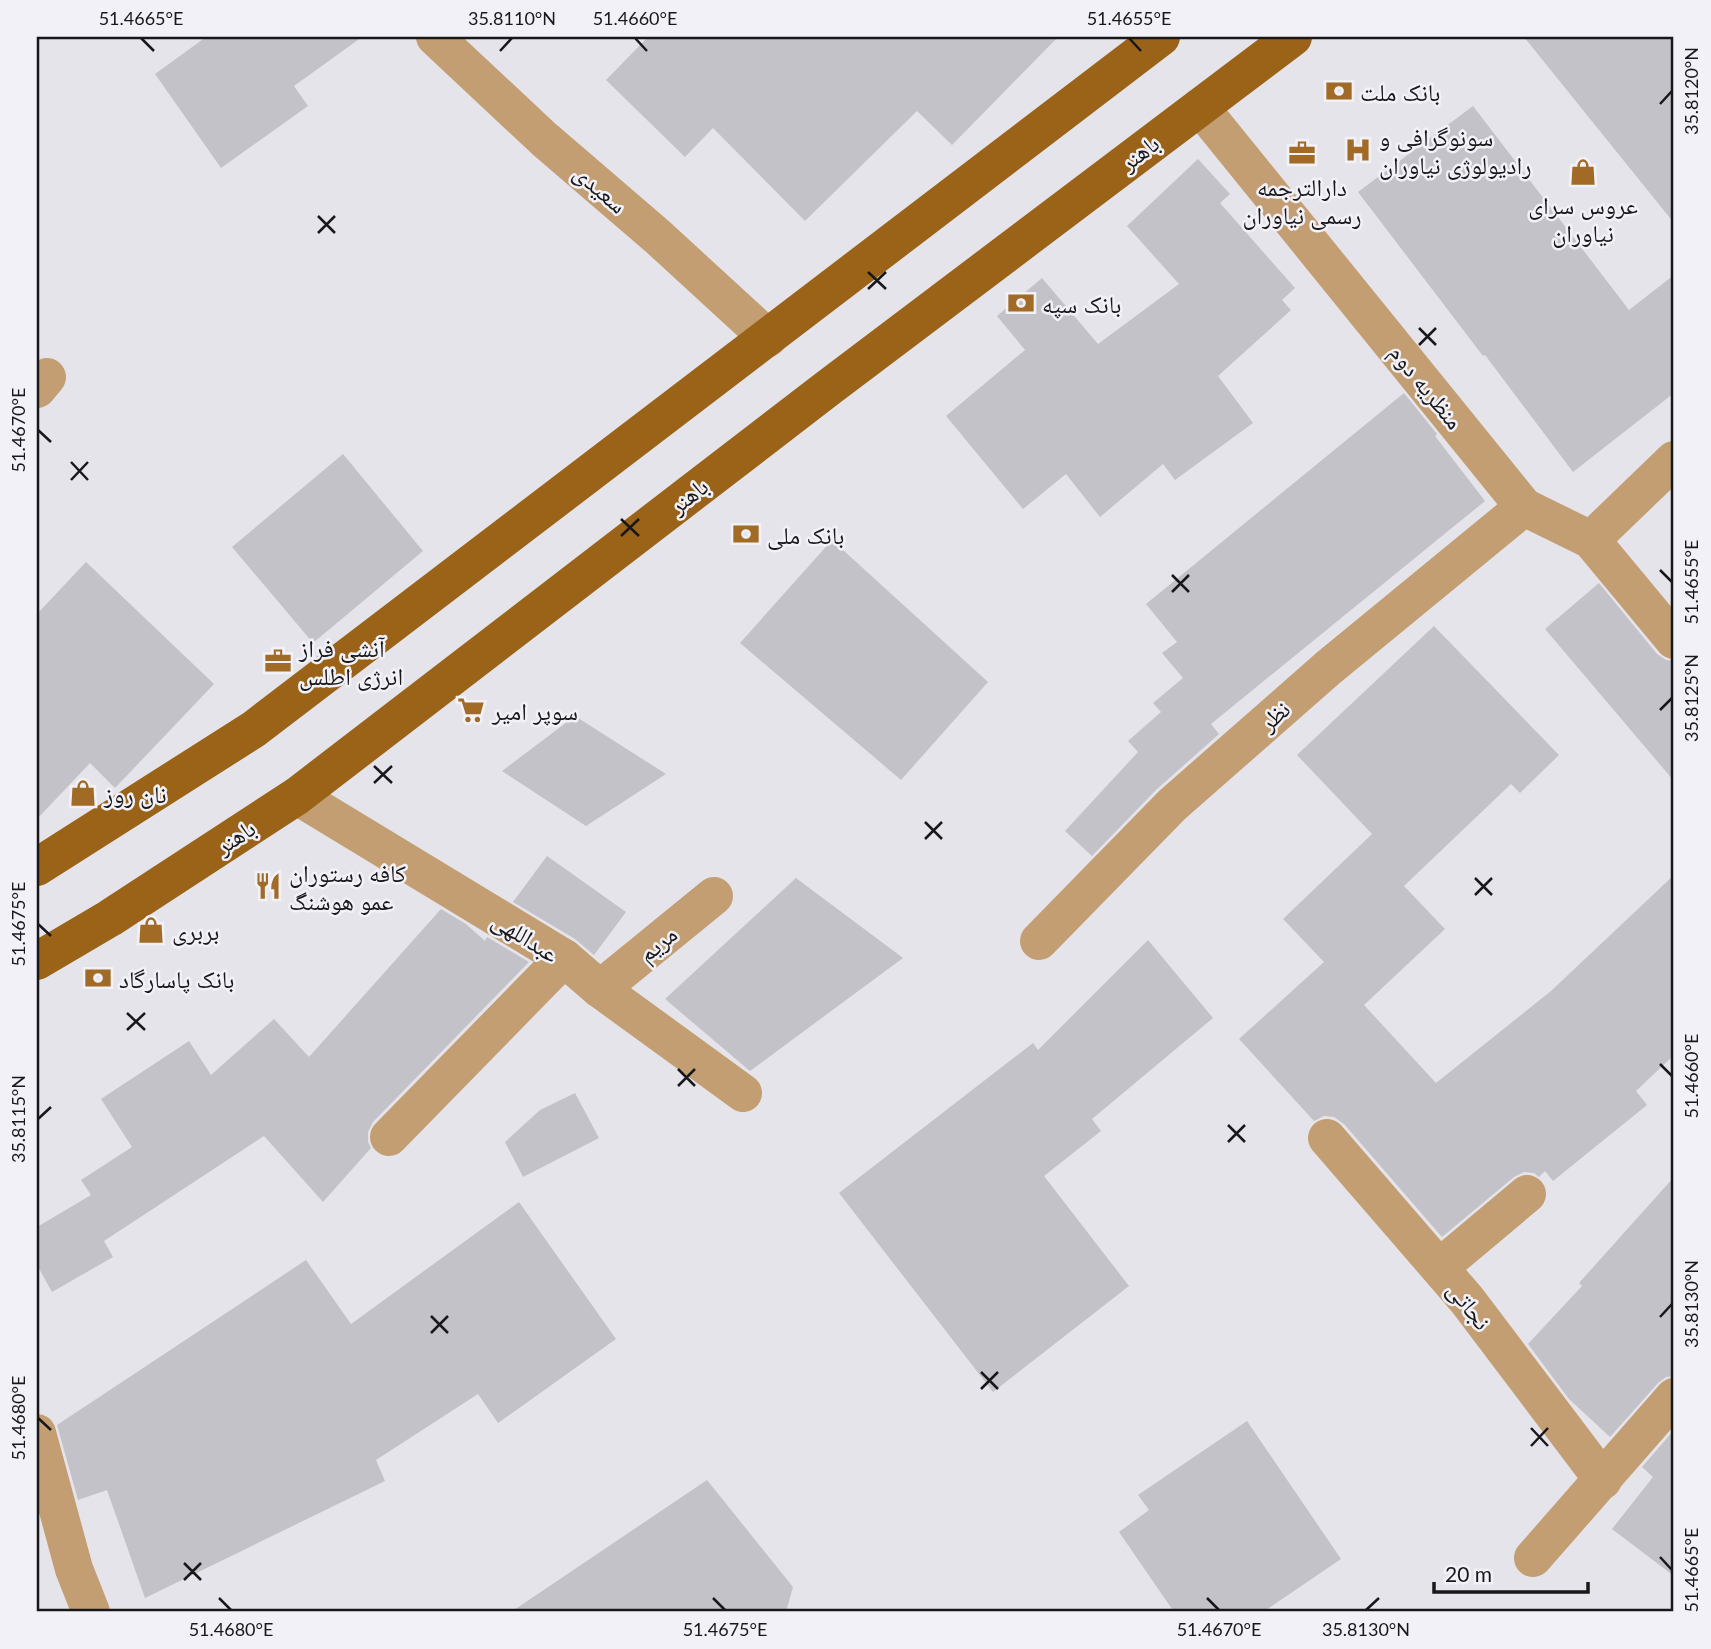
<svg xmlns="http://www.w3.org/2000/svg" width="1711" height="1649" font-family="Lato,'Noto Naskh Arabic',sans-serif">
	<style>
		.building { fill: #c3c2c8 }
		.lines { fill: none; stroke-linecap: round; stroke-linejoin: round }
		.minor { stroke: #c49e73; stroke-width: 38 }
		.primary { stroke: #9b6317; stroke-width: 38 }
		.ticks { fill: none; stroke: #18181a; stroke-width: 2.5 }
		.labels { text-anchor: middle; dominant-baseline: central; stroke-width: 5; stroke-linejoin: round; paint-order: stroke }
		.poi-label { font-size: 24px; fill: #18181a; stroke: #f2f1f7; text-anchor: start }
		.street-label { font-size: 24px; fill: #18181a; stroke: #f2f1f7 }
		.neatline { fill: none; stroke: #18181a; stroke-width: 2.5 }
		.ticks-label { font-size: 18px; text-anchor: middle; fill: #18181a }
	</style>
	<rect width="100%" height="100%" fill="#e4e4ea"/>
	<g class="building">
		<path d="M206 37H362L294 86 308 106 221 168 155 74Z"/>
		<path d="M648 37H1058L952 145 917 111 805 221 713 128 685 157 606 80Z"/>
		<path d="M1524 37H1674V223Z"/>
		<path d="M1473 106 1629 310 1674 275V393L1573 472 1485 355 1483 356 1358 192Z"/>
		<path d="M1198 159 1230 194 1220 203 1295 288 1282 300 1291 310 1218 376 1253 423 1175 480 1163 464 1100 517 1066 474 1023 509 946 416 1025 350 997 316 1042 278 1098 344 1179 284 1127 226Z"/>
		<path d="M1404 393 1437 434 1435 436 1485 501 1211 724 1219 734 1156 790 1092 856 1065 831 1138 752 1128 741 1161 712 1153 703 1183 678 1162 653 1177 642 1146 604Z"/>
		<path d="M343 454 423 551 313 643 232 547Z"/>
		<path d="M832 540 988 682 901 780 740 643Z"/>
		<path d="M86 562 214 684 115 788 90 763 37 819V614Z"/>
		<path d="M1599 583 1657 654 1666 660 1674 661V781L1545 629Z"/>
		<path d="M1434 626 1559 755 1520 793 1511 784 1404 886 1445 929 1364 1005 1436 1083 1551 991 1674 875V1055L1636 1091 1647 1105 1553 1181 1545 1171 1539 1177 1534 1173 1524 1172 1514 1177 1442 1237 1344 1124 1334 1117 1324 1116 1314 1121 1239 1039 1324 962 1283 919 1372 834 1297 755Z"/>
		<path d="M575 716 666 774 586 826 502 771Z"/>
		<path d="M547 856 626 912 594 955 575 939 513 902Z"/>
		<path d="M796 878 903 958 750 1071 665 999Z"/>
		<path d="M441 909 466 924 485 941 487 937 529 962 373 1122 368 1132V1142L371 1148 323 1202 264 1136 104 1241 113 1257 52 1292 37 1265V1227L91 1195 81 1180 132 1147 101 1099 189 1041 211 1075 274 1019 309 1057Z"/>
		<path d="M1148 940 1213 1018 1092 1119 1101 1131 1044 1176 1129 1286 993 1392 839 1193 1033 1043 1038 1050Z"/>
		<path d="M575 1093 599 1138 523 1177 505 1142 540 1110Z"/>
		<path d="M1674 1177V1376L1666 1377 1658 1383 1610 1437 1569 1399 1528 1344 1582 1286 1579 1283Z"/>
		<path d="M519 1202 616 1339 498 1423 478 1394 376 1460 385 1481 145 1598 107 1490 78 1500 57 1425 306 1260 351 1324Z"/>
		<path d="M1247 1421 1341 1559 1263 1612H1174L1119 1532 1149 1510 1138 1495Z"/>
		<path d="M1674 1430V1576L1612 1529 1653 1477 1642 1467Z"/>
		<path d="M707 1480 793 1587 786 1612H511Z"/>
	</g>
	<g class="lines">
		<g class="minor">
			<path d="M435 37 544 139 658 237 768 338"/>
			<path d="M1200 107 1524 507 1591 540 1674 640"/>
			<path d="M37 389 47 377"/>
			<path d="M1591 540 1674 460"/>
			<path d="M297 796 564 958 600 989 743 1093"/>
			<path d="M1039 941 1172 805 1328 668 1524 507"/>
			<path d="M600 989 714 896"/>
			<path d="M389 1137 564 958"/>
			<path d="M1327 1138 1467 1300 1603 1480"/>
			<path d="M1440 1267 1527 1194"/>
			<path d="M37 1433 74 1569 91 1612"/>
			<path d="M1533 1558 1674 1397"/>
		</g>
		<g class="primary">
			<path d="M37 867 254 729 1161 37"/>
			<path d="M37 961 110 918 297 796 828 388 1293 37"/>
		</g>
	</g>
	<path class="ticks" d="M141 38 154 51M635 38 647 51M1129 38 1141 51M500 51 512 38M1660 104 1672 91M318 216 335 233M318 233 335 216M868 272 886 289M868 289 886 272M1419 328 1436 345M1419 345 1436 328M38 430 51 442M71 462 88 480M71 480 88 462M621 519 639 536M621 536 639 519M1660 570 1672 582M1172 575 1189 592M1172 592 1189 575M1660 710 1672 698M374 766 392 783M374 783 392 766M925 822 942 839M925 839 942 822M1475 878 1492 895M1475 895 1492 878M38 924 51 936M127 1013 145 1030M127 1030 145 1013M1660 1064 1672 1076M678 1069 695 1086M678 1086 695 1069M38 1119 51 1107M1228 1125 1245 1142M1228 1142 1245 1125M431 1316 448 1333M1660 1317 1672 1304M431 1333 448 1316M981 1372 998 1389M981 1389 998 1372M38 1418 51 1430M1531 1428 1548 1446M1531 1446 1548 1428M1660 1557 1672 1570M184 1563 201 1580M184 1580 201 1563M219 1598 231 1610M713 1598 725 1610M1207 1598 1219 1610M1366 1610 1379 1598"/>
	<defs>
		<symbol id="bank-bare" viewBox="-9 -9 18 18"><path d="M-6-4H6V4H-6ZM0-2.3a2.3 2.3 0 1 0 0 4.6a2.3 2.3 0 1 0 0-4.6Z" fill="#a16b26" stroke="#f2f1f7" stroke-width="2.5" paint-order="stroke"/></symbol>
		<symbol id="hospital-bare" viewBox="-9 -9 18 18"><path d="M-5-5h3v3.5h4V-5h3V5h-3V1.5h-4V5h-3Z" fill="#a16b26" stroke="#f2f1f7" stroke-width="2.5" paint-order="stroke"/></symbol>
		<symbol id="office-bare" viewBox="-9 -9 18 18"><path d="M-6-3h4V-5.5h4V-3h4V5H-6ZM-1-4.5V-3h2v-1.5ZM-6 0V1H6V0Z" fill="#a16b26" stroke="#f2f1f7" stroke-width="2.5" paint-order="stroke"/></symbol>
		<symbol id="shop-bare" viewBox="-9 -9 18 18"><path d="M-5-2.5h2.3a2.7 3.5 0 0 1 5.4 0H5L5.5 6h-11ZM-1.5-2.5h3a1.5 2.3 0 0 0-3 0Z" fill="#a16b26" stroke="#f2f1f7" stroke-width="2.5" paint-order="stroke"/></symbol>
		<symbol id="supermarket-bare" viewBox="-9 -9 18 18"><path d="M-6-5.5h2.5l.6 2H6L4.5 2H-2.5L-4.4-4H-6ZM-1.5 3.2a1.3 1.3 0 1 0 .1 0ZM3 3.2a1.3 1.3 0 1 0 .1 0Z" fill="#a16b26" stroke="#f2f1f7" stroke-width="2.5" paint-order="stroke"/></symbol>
		<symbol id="restaurant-bare" viewBox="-9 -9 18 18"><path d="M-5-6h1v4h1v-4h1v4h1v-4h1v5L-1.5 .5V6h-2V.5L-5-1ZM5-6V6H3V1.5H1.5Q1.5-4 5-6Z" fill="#a16b26" stroke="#f2f1f7" stroke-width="2.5" paint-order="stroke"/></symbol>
	</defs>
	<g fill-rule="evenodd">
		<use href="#bank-bare" x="1320" y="72" width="38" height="38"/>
		<use href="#hospital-bare" x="1339" y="131" width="38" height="38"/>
		<use href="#office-bare" x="1283" y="134" width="38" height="38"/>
		<use href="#shop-bare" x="1564" y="153" width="38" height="38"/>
		<use href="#bank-bare" x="1002" y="284" width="38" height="38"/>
		<use href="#bank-bare" x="727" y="515" width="38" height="38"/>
		<use href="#office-bare" x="259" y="642" width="38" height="38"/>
		<use href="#supermarket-bare" x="452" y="691" width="38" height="38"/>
		<use href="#shop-bare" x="64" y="774" width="38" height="38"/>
		<use href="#restaurant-bare" x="249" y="867" width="38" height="38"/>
		<use href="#shop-bare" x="132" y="911" width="38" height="38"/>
		<use href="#bank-bare" x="79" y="959" width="38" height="38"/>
	</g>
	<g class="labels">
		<g class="poi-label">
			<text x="1360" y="91">بانک ملت</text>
			<text x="1379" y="136">سونوگرافی و<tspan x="1379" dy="28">رادیولوژی نیاوران</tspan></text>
			<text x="1302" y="186" text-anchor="middle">دارالترجمه<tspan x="1302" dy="28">رسمی نیاوران</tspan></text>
			<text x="1583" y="204" text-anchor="middle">عروس سرای<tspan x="1583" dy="28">نیاوران</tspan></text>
			<text x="1042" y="303">بانک سپه</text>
			<text x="767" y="534">بانک ملی</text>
			<text x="299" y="647">آنشی فراز<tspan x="299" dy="28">انرژی اطلس</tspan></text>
			<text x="492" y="710">سوپر امیر</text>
			<text x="104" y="793">نان روز</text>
			<text x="289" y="872">کافه رستوران<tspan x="289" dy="28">عمو هوشنگ</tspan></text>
			<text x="172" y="930">بربری</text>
			<text x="119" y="978">بانک پاسارگاد</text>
		</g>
		<g class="street-label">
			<text transform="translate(1139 152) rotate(-37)">باهنر</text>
			<text transform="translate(601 188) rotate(41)">سعیدی</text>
			<text transform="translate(1427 386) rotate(51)">منظریه دوم</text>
			<text transform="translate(688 495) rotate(-38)">باهنر</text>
			<text transform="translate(1274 715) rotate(-41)">نظر</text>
			<text transform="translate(235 836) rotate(-33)">باهنر</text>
			<text transform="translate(526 936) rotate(32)">عبداللهی</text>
			<text transform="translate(657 943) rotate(-39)">مریم</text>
			<text transform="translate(1470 1305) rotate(52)">نجاتی</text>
		</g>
	</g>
	<rect width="1711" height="1649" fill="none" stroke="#f2f1f7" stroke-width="77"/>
	<path d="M1434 1582v10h154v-10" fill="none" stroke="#18181a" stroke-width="3.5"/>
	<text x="1445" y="1582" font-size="21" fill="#18181a" stroke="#f2f1f7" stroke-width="5" paint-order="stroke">20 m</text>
	<rect x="38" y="38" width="1634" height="1572" class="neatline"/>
	<g class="ticks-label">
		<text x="141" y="25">51.4665°E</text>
		<text x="512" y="25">35.8110°N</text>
		<text x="635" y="25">51.4660°E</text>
		<text x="1129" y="25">51.4655°E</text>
		<text transform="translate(1692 91) rotate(-90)" y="6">35.8120°N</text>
		<text transform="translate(19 430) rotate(-90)" y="6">51.4670°E</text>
		<text transform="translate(1692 582) rotate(-90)" y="6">51.4655°E</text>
		<text transform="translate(1692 698) rotate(-90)" y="6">35.8125°N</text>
		<text transform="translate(19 924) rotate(-90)" y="6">51.4675°E</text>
		<text transform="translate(1692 1076) rotate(-90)" y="6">51.4660°E</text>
		<text transform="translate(19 1119) rotate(-90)" y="6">35.8115°N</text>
		<text transform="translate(1692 1304) rotate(-90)" y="6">35.8130°N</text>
		<text transform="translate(19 1418) rotate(-90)" y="6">51.4680°E</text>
		<text transform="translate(1692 1570) rotate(-90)" y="6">51.4665°E</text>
		<text x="231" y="1636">51.4680°E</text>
		<text x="725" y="1636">51.4675°E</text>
		<text x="1219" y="1636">51.4670°E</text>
		<text x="1366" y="1636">35.8130°N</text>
	</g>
</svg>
